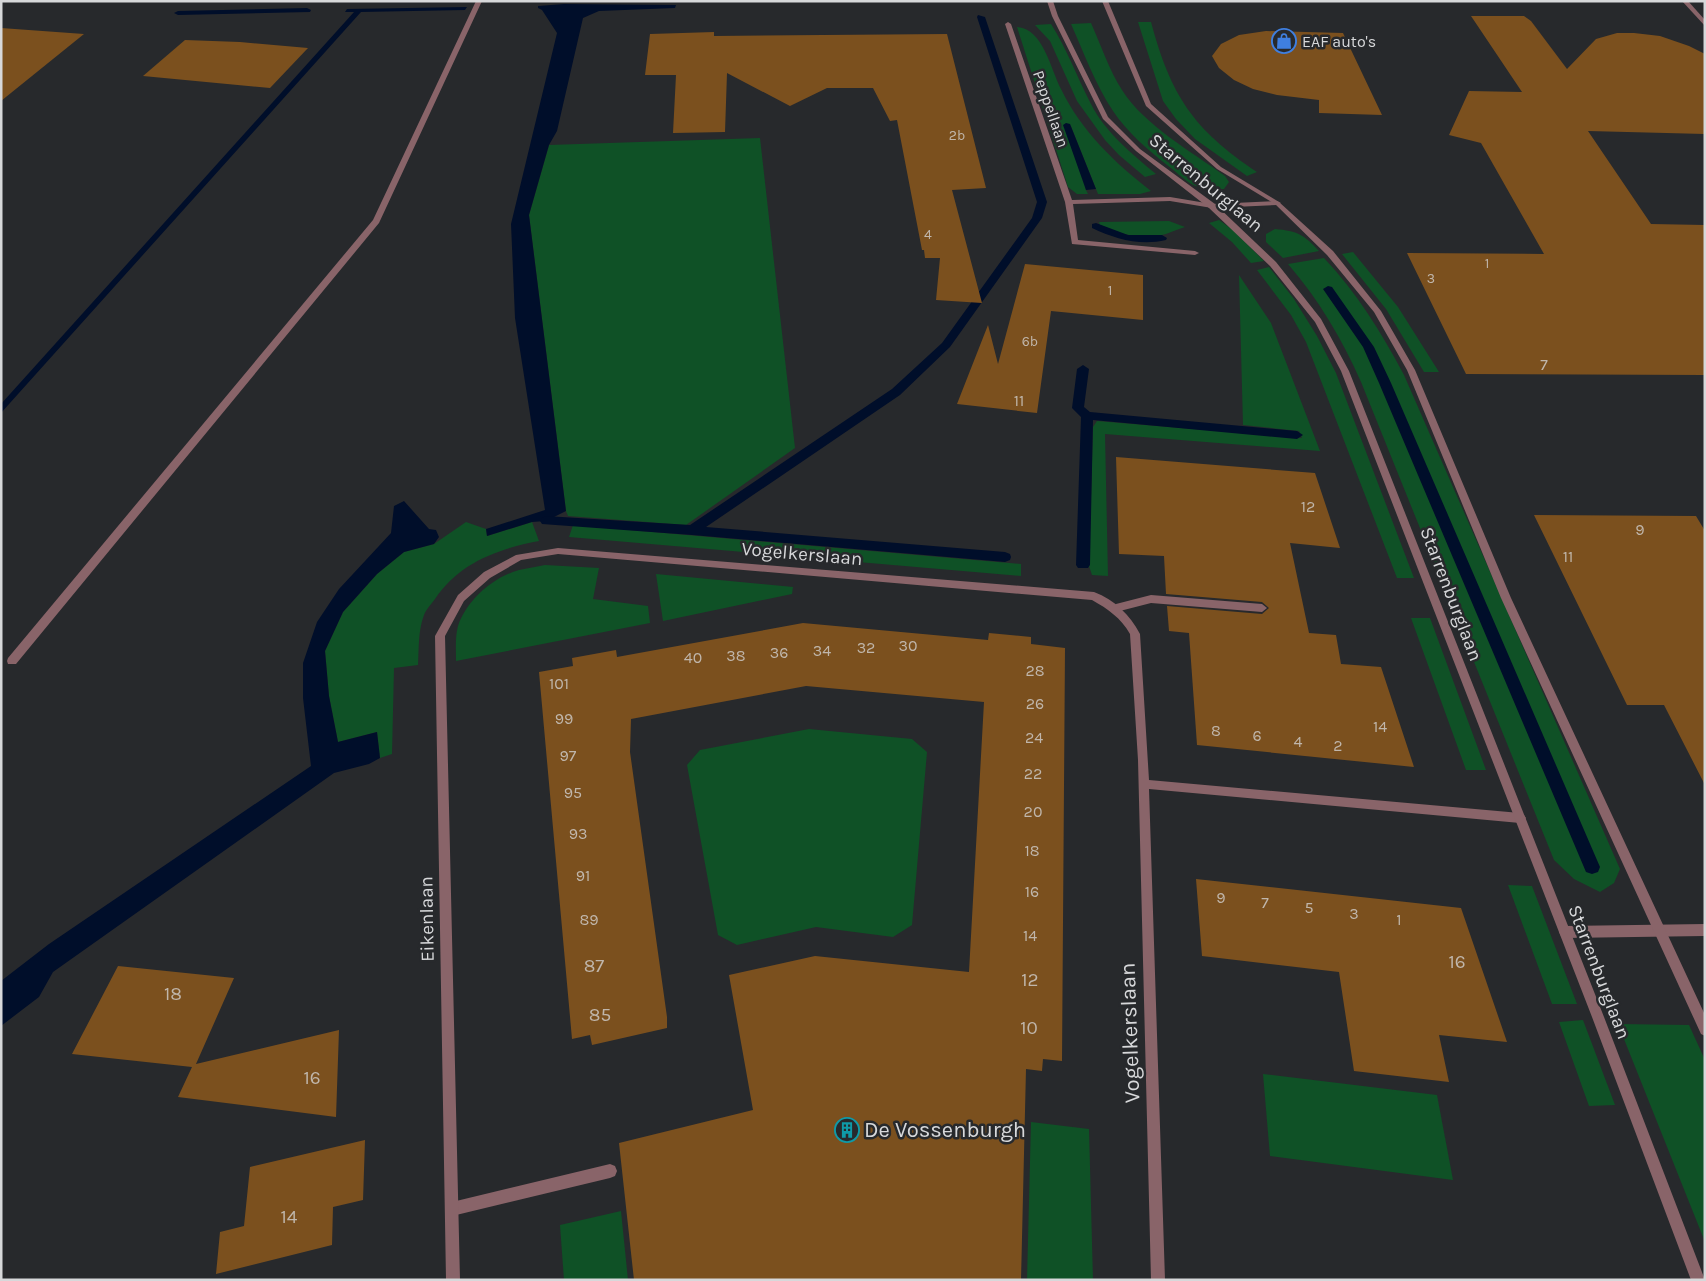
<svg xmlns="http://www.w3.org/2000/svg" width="1706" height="1281" font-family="Karla,sans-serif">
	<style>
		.green { fill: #0f5126 }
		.water { fill: #000e2a }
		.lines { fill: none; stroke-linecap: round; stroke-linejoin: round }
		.stream { fill: #000e2a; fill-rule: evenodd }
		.building { fill: #7b501e }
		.service { fill: #896469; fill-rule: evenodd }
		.minor { fill: #896469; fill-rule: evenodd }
		.tertiary { fill: #896469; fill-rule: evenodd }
		.labels { text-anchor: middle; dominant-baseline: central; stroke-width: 5; stroke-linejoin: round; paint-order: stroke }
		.far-number-label { font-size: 14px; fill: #c0b6ab }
		.far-poi-label { font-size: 16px; fill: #d7d8da; stroke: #27292c; text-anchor: start }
		.far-street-label { font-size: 16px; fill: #d7d8da; stroke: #27292c }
		.number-label { font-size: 16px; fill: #c0b6ab }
		.street-label { font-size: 19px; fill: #d7d8da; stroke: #27292c }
		.near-number-label { font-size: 19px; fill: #c0b6ab }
		.near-street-label { font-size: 22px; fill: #d7d8da; stroke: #27292c }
		.near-poi-label { font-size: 22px; fill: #d7d8da; stroke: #27292c; text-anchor: start }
	</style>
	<rect width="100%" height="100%" fill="#27292c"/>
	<g class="green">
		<path d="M1138 22H1151C1171 96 1193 129 1257 172L1247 176 1195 139 1176 119 1163 101Z"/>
		<path d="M1091 23C1101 45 1109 70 1122 90 1144 125 1192 152 1225 176L1229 182 1224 189C1194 192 1189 182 1167 165 1147 149 1127 132 1113 111 1095 84 1084 53 1071 24Z"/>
		<path d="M1051 24C1067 49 1077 77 1091 104 1105 132 1132 154 1156 174L1145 177 1119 155 1105 140 1077 101 1050 41 1035 25Z"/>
		<path d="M1017 27C1043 28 1051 70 1061 89 1082 132 1114 162 1151 191L1140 194H1098L1070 124 1086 190 1088 194H1077L1068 187Z"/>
		<path d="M760 138 795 448 686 525 568 516 566 511 529 215 549 145Z"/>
		<path d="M1219 220 1233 230 1264 261 1251 263 1232 242 1209 223Z"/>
		<path d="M1169 221 1185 227C1178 229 1172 232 1166 234 1143 240 1121 235 1100 225L1099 222Z"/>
		<path d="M1275 229C1298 231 1304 235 1319 251L1283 258 1266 242V234Z"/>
		<path d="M1353 252 1398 307 1439 372H1424L1386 309 1342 254Z"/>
		<path d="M1324 258C1357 293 1381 332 1404 375L1620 869 1614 883 1600 892 1574 879 1554 860 1361 382C1342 339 1319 300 1288 264Z"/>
		<path d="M1269 267 1294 299 1317 336 1336 373 1414 578H1397L1306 342 1291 315 1257 270Z"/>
		<path d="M1239 275 1271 323 1320 451 1105 434 1108 576 1092 575 1089 566 1093 427 1097 421 1302 438 1299 431 1243 425Z"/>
		<path d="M466 522 486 529 487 536 532 522 539 541C497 549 459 563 435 599 431 604 426 610 424 615 418 631 419 648 418 665L394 668 392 754 380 758 377 732 338 742 329 696 325 651 343 612 377 574 404 552 434 544Z"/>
		<path d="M573 525 1021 564V576L569 537Z"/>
		<path d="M545 565 599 568 593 599 648 606 650 623 456 661C456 650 455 637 458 626 466 601 493 577 519 570 527 568 537 567 545 565Z"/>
		<path d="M656 574 793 587 792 594 663 621Z"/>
		<path d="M1411 618H1430L1486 770H1466Z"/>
		<path d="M809 729 912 739 927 752 912 925 893 937 816 927 737 945 718 935 687 765 700 750Z"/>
		<path d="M1508 885 1532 886 1577 1004H1552Z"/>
		<path d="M1583 1020 1615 1105 1589 1106 1559 1022Z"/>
		<path d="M1618 1024 1689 1025 1705 1060V1242Z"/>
		<path d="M1263 1074 1437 1095 1453 1180 1270 1156Z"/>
		<path d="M1031 1122 1089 1129 1093 1280H1027Z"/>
		<path d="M621 1211 628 1280H564L560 1225Z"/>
	</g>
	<g class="water">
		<path d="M564 4 676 5 675 8 599 11 583 18 557 131 549 145 529 215 566 511 546 521 532 522 487 536 486 529 545 510 515 318 511 224 557 33 542 10 538 8V6Z"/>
		<path d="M467 7 465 10 361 12 1 413V404L354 12H345L347 9Z"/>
		<path d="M1066 123 1070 124 1096 189 1086 190 1063 125Z"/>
		<path d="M404 501 429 529 436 530 439 537 434 544 404 552 377 574 343 612 325 651 329 696 338 742 377 732 380 758 369 764 334 773 53 972 39 997 1 1026V981L49 944 311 766 303 698V663L317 622 339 589 391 533 394 506Z"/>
	</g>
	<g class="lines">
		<g class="stream">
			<path d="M307 8 311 10 310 12 178 15 174 13 178 11Z"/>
			<path d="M978 15 985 17 1047 202 1042 218 950 347 900 395 706 527 1005 552 1010 554 1011 557 1010 560 1005 562 692 535 542 524 540 521 542 518 546 516 690 525 892 389 942 343 1032 218 1037 202 977 17Z"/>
			<path d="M1096 223 1128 235H1162L1167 238 1166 240C1140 246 1115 239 1092 228V224Z"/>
			<path d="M1328 286 1332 287 1374 347 1391 383 1600 867 1598 872 1592 874 1586 872 1379 383 1363 347 1323 289Z"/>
			<path d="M1083 365 1089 369 1084 407 1090 412 1297 431 1303 435 1297 439 1093 420 1090 565 1088 568H1078L1076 565 1081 417 1072 408 1077 369Z"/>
		</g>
	</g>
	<g class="building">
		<path d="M1471 16H1524L1531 21 1567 69 1596 39 1617 33H1634L1660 36 1689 46 1705 54V134L1588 131 1651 224 1705 225V375L1466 374 1407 253 1544 254 1481 143 1449 135 1469 91 1522 92Z"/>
		<path d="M1 28 84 34 1 101Z"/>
		<path d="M1266 31 1343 33 1382 115 1319 113V100L1277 95 1253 89 1234 80 1219 68 1212 56 1221 44 1239 35Z"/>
		<path d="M714 32V36L947 34 986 188 952 190 982 303 936 300 940 258H925L924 250H922L897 120 890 121 873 88H827L790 106 727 73 725 132 673 133 676 75H645L650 34Z"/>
		<path d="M185 40 240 42 308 48 270 88 143 76Z"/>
		<path d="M1025 264 1143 275V320L1051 311 1037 413 957 404 988 325 998 364Z"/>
		<path d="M1116 457 1315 473 1340 548 1290 543 1309 633 1336 635 1341 664 1381 667 1414 767 1197 745 1189 633 1169 631 1167 606 1262 614 1269 608 1262 602 1166 594 1164 556 1119 554Z"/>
		<path d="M1534 515 1696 516 1705 531V785L1664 705H1627Z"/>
		<path d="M803 623 988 640 989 633 1031 637V644L1065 648 1062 1061 1043 1059 1042 1071 1026 1069 1021 1280H634L619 1143 753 1110 729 975 815 956 969 972 984 702 806 686 631 719 630 752 667 1017V1028L592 1045 590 1035 572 1039 539 672 573 666 572 658 616 650 617 657Z"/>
		<path d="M1196 879 1461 908 1507 1042 1439 1035 1449 1082 1354 1071 1339 972 1202 956Z"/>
		<path d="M118 966 234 978 196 1064 339 1030 336 1117 178 1097 192 1067 72 1054Z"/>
		<path d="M365 1140 363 1200 333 1207 332 1245 216 1274 220 1232 244 1226 250 1167Z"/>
	</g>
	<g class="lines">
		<g class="service">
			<path d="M476 1H482L379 223 16 664H8L7 661 8 658 373 220Z"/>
			<path d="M1151 595 1262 604 1267 608 1262 612 1151 603 1116 612 1111 608 1116 604Z"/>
			<path d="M610 1164 615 1166 617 1171 615 1176 610 1178 452 1216 447 1214 445 1209 447 1204 452 1202Z"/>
		</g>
		<g class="minor">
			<path d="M1682 1H1688L1705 20V26Z"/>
			<path d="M1008 22 1011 24 1072 200 1170 197 1212 204 1277 201 1281 203 1277 205 1212 208 1170 201 1073 204 1078 240 1195 251 1199 253 1195 255 1072 244 1065 202 1005 24Z"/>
			<path d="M558 548 1094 592C1115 600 1130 615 1140 634L1149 780 1520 813 1524 815 1526 818 1524 821 1520 823 1149 789 1165 1280H1151L1138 760 1130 634C1121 618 1108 609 1092 600L558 554 521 560 490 578 464 601 445 636 460 1280H446L435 636 458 595 484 572 516 555Z"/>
			<path d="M1705 924V936L1565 938 1561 936 1559 932 1561 928 1565 926Z"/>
		</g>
		<g class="tertiary">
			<path d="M1047 1H1053L1058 16 1108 117 1140 149 1215 204 1276 262 1321 319 1349 371 1604 1017 1705 1280H1691L1592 1017 1341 371 1315 322 1270 266 1209 208 1136 151 1103 119 1052 16Z"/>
			<path d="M1102 1H1108L1151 104 1221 167 1279 202 1333 251 1381 311 1415 370 1511 598 1705 1015V1036L1701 1034 1501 598 1407 370 1374 312 1327 255 1275 204 1217 169 1146 106Z"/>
		</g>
	</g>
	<defs>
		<symbol id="shop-ring" viewBox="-11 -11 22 22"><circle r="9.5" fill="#27292c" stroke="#3f7fe0" stroke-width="1.5"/><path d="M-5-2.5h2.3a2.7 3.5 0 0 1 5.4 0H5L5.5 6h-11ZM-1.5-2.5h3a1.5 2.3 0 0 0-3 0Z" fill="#3f7fe0"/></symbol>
		<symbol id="building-ring" viewBox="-11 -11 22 22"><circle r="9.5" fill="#27292c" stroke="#0f9aa8" stroke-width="1.5"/><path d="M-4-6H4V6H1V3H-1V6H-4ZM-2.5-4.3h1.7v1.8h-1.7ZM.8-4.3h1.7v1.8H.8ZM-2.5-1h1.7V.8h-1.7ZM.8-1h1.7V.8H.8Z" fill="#0f9aa8"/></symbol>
	</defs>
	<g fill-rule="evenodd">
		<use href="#shop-ring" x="1270" y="27" width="28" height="28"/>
		<use href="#building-ring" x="833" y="1116" width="28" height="28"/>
	</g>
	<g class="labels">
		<g class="far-number-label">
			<text x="957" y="135">2b</text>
			<text x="928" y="234">4</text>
			<text x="1487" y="263">1</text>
			<text x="1431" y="278">3</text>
			<text x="1110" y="290">1</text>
			<text x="1030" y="341">6b</text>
		</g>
		<g class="far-poi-label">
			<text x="1302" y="41">EAF auto's</text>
		</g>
		<g class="far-street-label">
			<text transform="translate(1051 109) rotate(71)">Peppellaan</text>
		</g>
		<g class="number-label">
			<text x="1544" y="364">7</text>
			<text x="1019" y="400">11</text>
			<text x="1308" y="506">12</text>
			<text x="1640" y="529">9</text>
			<text x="1568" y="556">11</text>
			<text x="908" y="645">30</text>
			<text x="866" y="647">32</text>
			<text x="822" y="650">34</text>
			<text x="779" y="652">36</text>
			<text x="736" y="655">38</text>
			<text x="693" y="657">40</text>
			<text x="1035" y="670">28</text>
			<text x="559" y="683">101</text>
			<text x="1035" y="703">26</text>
			<text x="564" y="718">99</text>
			<text x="1380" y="726">14</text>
			<text x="1216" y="730">8</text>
			<text x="1257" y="735">6</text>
			<text x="1034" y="737">24</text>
			<text x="1298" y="741">4</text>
			<text x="1338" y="745">2</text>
			<text x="568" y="755">97</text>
			<text x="1033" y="773">22</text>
			<text x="573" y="792">95</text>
			<text x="1033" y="811">20</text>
			<text x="578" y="833">93</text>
			<text x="1032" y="850">18</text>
			<text x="583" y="875">91</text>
			<text x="1032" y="891">16</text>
			<text x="1221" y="897">9</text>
			<text x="1265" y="902">7</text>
			<text x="1309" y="907">5</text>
			<text x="1354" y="913">3</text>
			<text x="589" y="919">89</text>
			<text x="1399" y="919">1</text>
			<text x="1030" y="935">14</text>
		</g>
		<g class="street-label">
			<text transform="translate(1206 183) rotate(40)">Starrenburglaan</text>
			<text transform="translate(802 554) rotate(5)">Vogelkerslaan</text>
			<text transform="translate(1451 594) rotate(69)">Starrenburglaan</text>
			<text transform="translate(427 919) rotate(-91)">Eikenlaan</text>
			<text transform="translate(1599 972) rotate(69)">Starrenburglaan</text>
		</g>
		<g class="near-number-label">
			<text x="1457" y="962">16</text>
			<text x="594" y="966">87</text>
			<text x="1030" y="980">12</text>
			<text x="173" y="994">18</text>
			<text x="600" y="1015">85</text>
			<text x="1029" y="1028">10</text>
			<text x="312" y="1078">16</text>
			<text x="289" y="1217">14</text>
		</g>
		<g class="near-street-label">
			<text transform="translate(1130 1033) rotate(-92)">Vogelkerslaan</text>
		</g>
		<g class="near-poi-label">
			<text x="864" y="1130">De Vossenburgh</text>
		</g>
	</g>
	<rect width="1706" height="1281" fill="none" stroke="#d7d8da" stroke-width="5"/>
</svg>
